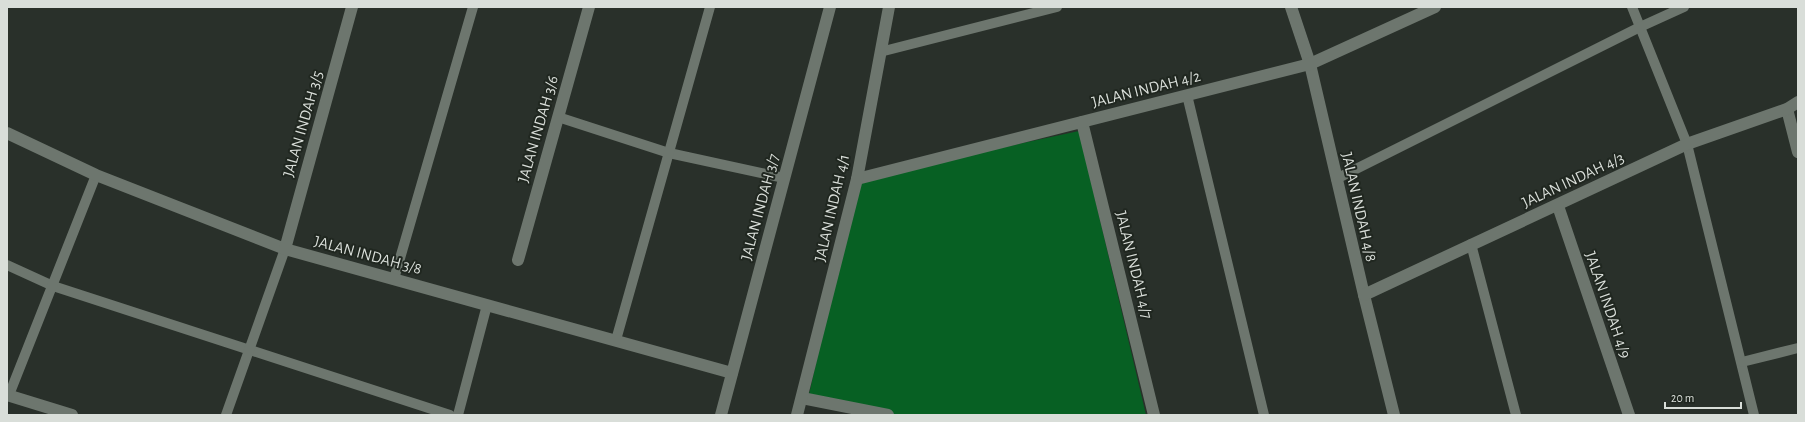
<svg xmlns="http://www.w3.org/2000/svg" width="1805" height="422" font-family="'Alegreya Sans',sans-serif">
	<style>
		.green { fill: #076023 }
		.lines { fill: none; stroke-linecap: round; stroke-linejoin: round }
		.service { stroke: #6d766e; stroke-width: 10 }
		.minor { stroke: #6d766e; stroke-width: 12 }
		.labels { text-anchor: middle; dominant-baseline: central; stroke-width: 4; stroke-linejoin: round; paint-order: stroke }
		.street-label { font-size: 16px; fill: #d9ded9; stroke: #202720 }
	</style>
	<rect width="100%" height="100%" fill="#29302a"/>
	<path class="green" d="M1079 131 1146 415H896L808 399 857 179Z"/>
	<g class="lines">
		<g class="service">
			<path d="M1632 7 1687 144 1754 415"/>
			<path d="M880 52 1057 7"/>
			<path d="M1187 95 1264 415"/>
			<path d="M558 117 669 153 784 178"/>
			<path d="M1336 179 1640 27 1684 7"/>
			<path d="M1471 244 1516 415"/>
			<path d="M7 265 53 286 450 415"/>
			<path d="M394 279 473 7"/>
			<path d="M616 340 710 7"/>
			<path d="M1742 362 1798 348"/>
			<path d="M9 395 96 175"/>
			<path d="M226 415 285 249"/>
			<path d="M458 415 487 305"/>
		</g>
		<g class="minor">
			<path d="M1291 7 1310 64 1364 295 1394 415"/>
			<path d="M1787 109 1798 152"/>
			<path d="M1082 122 1154 415"/>
			<path d="M7 133 96 175 285 249 732 373"/>
			<path d="M857 179 1310 64 1435 7"/>
			<path d="M1558 206 1629 415"/>
			<path d="M285 249 352 7"/>
			<path d="M518 260 589 7"/>
			<path d="M1364 295 1687 144 1787 109 1798 102"/>
			<path d="M7 395 72 415"/>
			<path d="M802 398 888 415"/>
			<path d="M721 415 830 7"/>
			<path d="M797 415 857 179 889 7"/>
		</g>
	</g>
	<g class="labels">
		<g class="street-label">
			<text transform="translate(1146 89) rotate(-14)">JALAN INDAH 4/2</text>
			<text transform="translate(303 124) rotate(-74)">JALAN INDAH 3/5</text>
			<text transform="translate(538 129) rotate(-74)">JALAN INDAH 3/6</text>
			<text transform="translate(1573 180) rotate(-25)">JALAN INDAH 4/3</text>
			<text transform="translate(760 207) rotate(-75)">JALAN INDAH 3/7</text>
			<text transform="translate(1359 207) rotate(77)">JALAN INDAH 4/8</text>
			<text transform="translate(832 208) rotate(-77)">JALAN INDAH 4/1</text>
			<text transform="translate(368 255) rotate(15)">JALAN INDAH 3/8</text>
			<text transform="translate(1134 265) rotate(76)">JALAN INDAH 4/7</text>
			<text transform="translate(1608 305) rotate(71)">JALAN INDAH 4/9</text>
		</g>
	</g>
	<rect width="1805" height="422" fill="none" stroke="#d9ded9" stroke-width="16"/>
	<path d="M1665 402v6h76v-6" fill="none" stroke="#d9ded9" stroke-width="2"/>
	<text x="1671" y="402" font-size="12" fill="#d9ded9" stroke="#202720" stroke-width="3" paint-order="stroke">20 m</text>
</svg>
